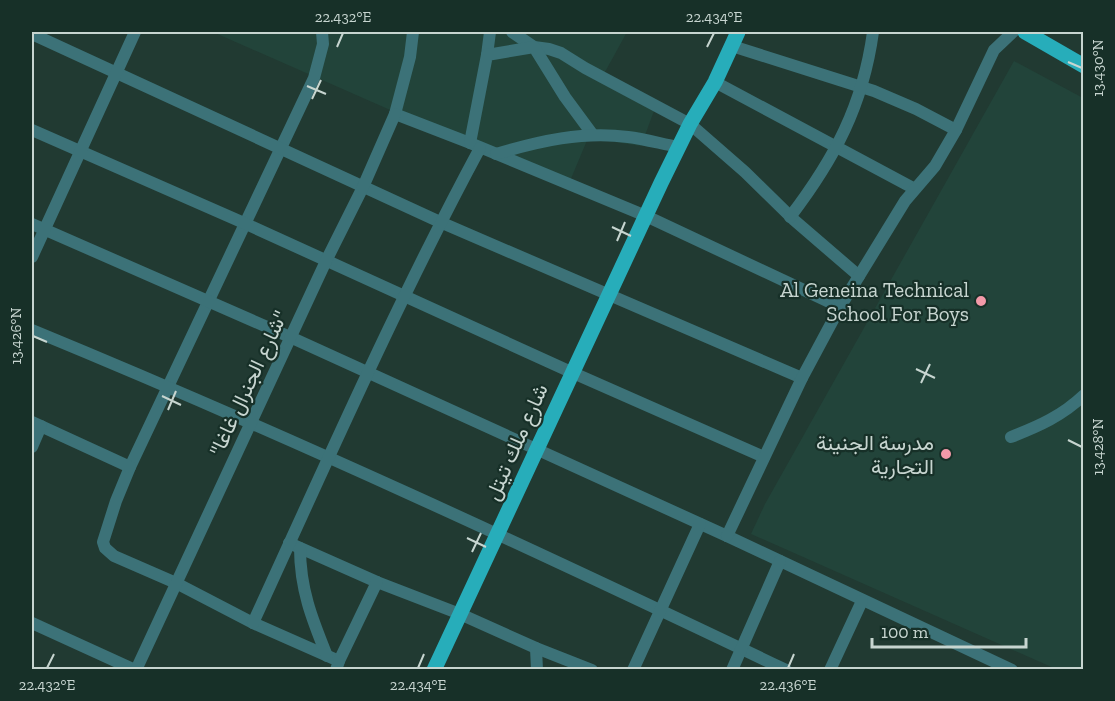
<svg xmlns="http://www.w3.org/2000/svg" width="1115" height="701" font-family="'Zilla Slab',Vazirmatn,serif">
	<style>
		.built { fill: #22443a }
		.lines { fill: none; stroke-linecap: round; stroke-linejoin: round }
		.minor { stroke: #3c7278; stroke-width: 12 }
		.major { stroke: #27adba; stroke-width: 15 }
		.ticks { fill: none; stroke: #c7d5d0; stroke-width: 2 }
		.poi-dot { fill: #f39aa9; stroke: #173028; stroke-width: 2 }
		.labels { text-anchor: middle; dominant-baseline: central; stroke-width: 4.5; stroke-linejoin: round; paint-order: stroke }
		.poi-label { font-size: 21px; fill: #c7d5d0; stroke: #173028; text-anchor: end }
		.street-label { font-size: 21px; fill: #c7d5d0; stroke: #173028 }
		.neatline { fill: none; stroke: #c7d5d0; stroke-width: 2 }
		.ticks-label { font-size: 15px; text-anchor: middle; fill: #c7d5d0 }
	</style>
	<rect width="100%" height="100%" fill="#213a32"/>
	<g class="built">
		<path d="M213 32H627L600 81 654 111 641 146 588 138 570 181 388 109Z"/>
		<path d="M1014 61 1083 98V669H1056L751 534 765 504Z"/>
	</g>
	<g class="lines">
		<g class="minor">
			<path d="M322 32 323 44 314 78 130 467 116 501 103 542 105 548 114 556 176 583 253 623 339 661 336 670"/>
			<path d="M413 32 410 57 395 114 470 143 646 216 840 307"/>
			<path d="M512 32 534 47 549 49 561 53 585 68 690 124 745 172 794 220 859 276"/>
			<path d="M32 34 440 222 802 378"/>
			<path d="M732 46 874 91 916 109 956 130"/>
			<path d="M487 55 490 32"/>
			<path d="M715 82 915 189"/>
			<path d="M32 130 244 223 571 372 764 457"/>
			<path d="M470 143 487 55 534 47 565 97 593 135"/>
			<path d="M496 154C539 141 583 131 628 137 645 139 662 144 679 147"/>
			<path d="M790 217C835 158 863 105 873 32"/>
			<path d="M32 224 290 337 727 536 1012 670"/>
			<path d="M32 257 135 32"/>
			<path d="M32 330C287 435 537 551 786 670"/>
			<path d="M32 422 130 467"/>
			<path d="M1011 437C1039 426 1062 416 1084 395"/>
			<path d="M32 447 41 426"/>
			<path d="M727 536 802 378 840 307 905 201 935 166 956 130 994 50 1013 32"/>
			<path d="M289 543 377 582 460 614 536 648 592 670"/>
			<path d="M300 548C300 589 312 619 327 656"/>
			<path d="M32 623 135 670"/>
			<path d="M253 623C326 464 397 302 480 148"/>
			<path d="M536 648 537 670"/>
			<path d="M339 661 377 582"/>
			<path d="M136 670 326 261 363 187 395 114"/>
			<path d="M633 670 700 524"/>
			<path d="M732 670 780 561"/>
			<path d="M830 670 862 601"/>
		</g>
		<g class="major">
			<path d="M1025 32 1084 66"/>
			<path d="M434 670 661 183 690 124 715 82 738 32"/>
		</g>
	</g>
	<path class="ticks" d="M337 47 343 33M707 47 714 33M1068 62 1082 68M307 86 326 94M312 99 321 80M612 227 631 236M617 241 625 222M33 336 47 342M916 369 935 378M921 383 930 364M162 396 181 405M168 410 176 391M1068 440 1082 447M467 538 486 547M472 552 481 533M47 668 54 654M418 668 424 654M788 668 794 654"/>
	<g class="poi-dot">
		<circle cx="981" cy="301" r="6"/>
		<circle cx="946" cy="454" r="6"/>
	</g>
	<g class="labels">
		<g class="poi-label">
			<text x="969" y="289">Al Geneina Technical<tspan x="969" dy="24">School For Boys</tspan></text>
			<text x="934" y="442">مدرسة الجنينة<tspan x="934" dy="24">التجارية</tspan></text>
		</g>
		<g class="street-label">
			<text transform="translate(248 383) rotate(-65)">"شارع الجنرال غاغا"</text>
			<text transform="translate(516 442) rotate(-66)">شارع ملك تيتل</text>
		</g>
	</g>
	<rect width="1115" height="701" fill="none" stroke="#173028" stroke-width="66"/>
	<path d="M872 638v9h154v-9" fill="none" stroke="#c7d5d0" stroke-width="3"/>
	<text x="881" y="638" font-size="18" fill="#c7d5d0" stroke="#173028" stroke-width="4.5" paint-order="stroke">100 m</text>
	<rect x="33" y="33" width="1049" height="635" class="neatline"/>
	<g class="ticks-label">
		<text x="343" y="22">22.432°E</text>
		<text x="714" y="22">22.434°E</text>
		<text transform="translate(1098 68) rotate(-90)" y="5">13.430°N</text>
		<text transform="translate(16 336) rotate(-90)" y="5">13.426°N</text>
		<text transform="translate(1098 447) rotate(-90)" y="5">13.428°N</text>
		<text x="47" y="690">22.432°E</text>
		<text x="418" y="690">22.434°E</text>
		<text x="788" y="690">22.436°E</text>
	</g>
</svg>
